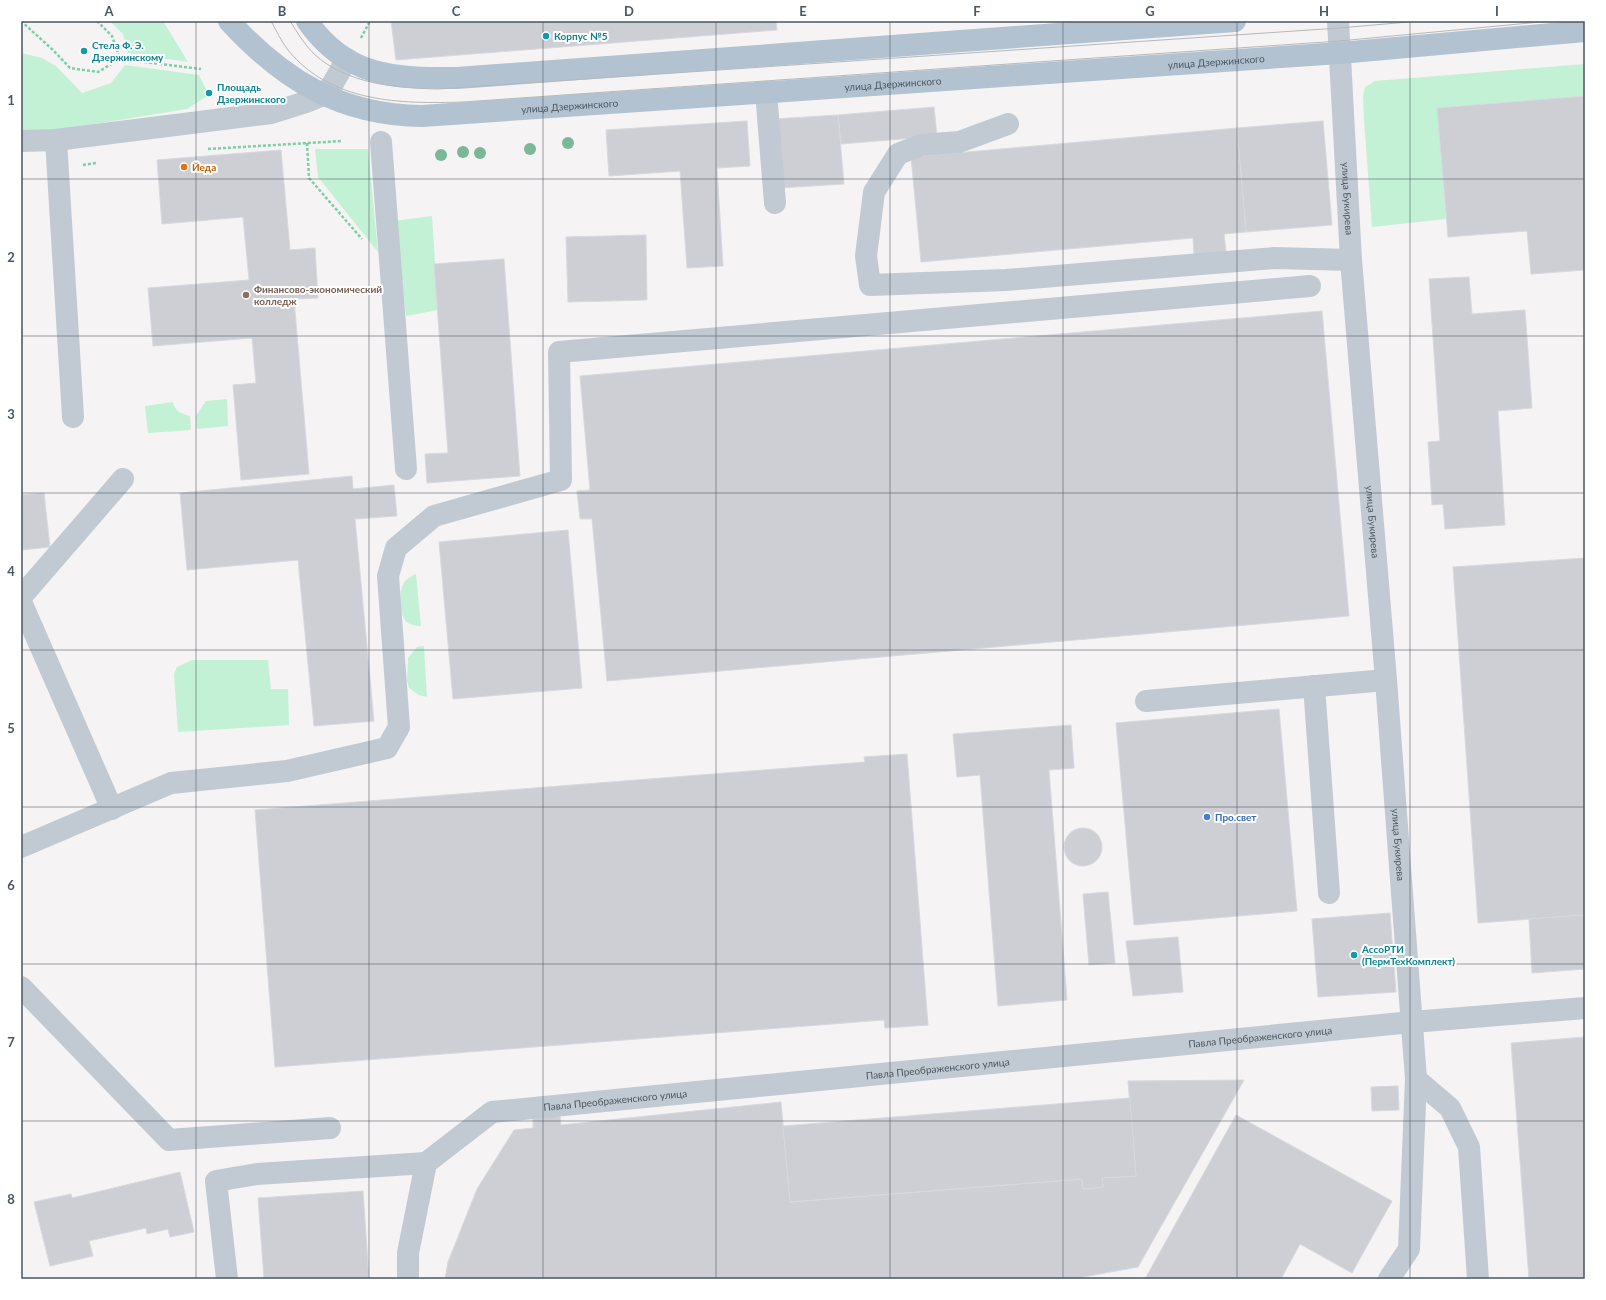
<svg xmlns="http://www.w3.org/2000/svg" width="1606" height="1300" font-family="Lato,sans-serif">
	<style>
		.green { fill: #c3f1d5 }
		.building { fill: #cdcfd5; stroke: #d7d9de }
		.lines { fill: none; stroke-linecap: round; stroke-linejoin: round }
		.path { stroke: #7ad0a6; stroke-width: 2.5; stroke-dasharray: 3 2; stroke-linecap: butt }
		.minor { stroke: #c1cad2; stroke-width: 22 }
		.major { stroke: #b3c2d1; stroke-width: 22 }
		.tram { stroke: #b5b8bd; stroke-width: 1 }
		.tree { fill: #7bb799 }
		.grid { fill: none; stroke: #4a5661; stroke-width: 1; stroke-opacity: 0.55 }
		.culture-dot { fill: #0f9aa8; stroke: #fff; stroke-width: 1.5 }
		.food-dot { fill: #e8710a; stroke: #fff; stroke-width: 1.5 }
		.education-dot { fill: #8d6e63; stroke: #fff; stroke-width: 1.5 }
		.shop-dot { fill: #3f7fe0; stroke: #fff; stroke-width: 1.5 }
		.labels { text-anchor: middle; dominant-baseline: central; stroke-width: 4; stroke-linejoin: round; paint-order: stroke }
		.culture-label { font-size: 10px; font-weight: bold; fill: #0d838f; stroke: #fff; text-anchor: start }
		.street-label { font-size: 10px; fill: #4a5661; stroke: #fff }
		.food-label { font-size: 10px; font-weight: bold; fill: #c56008; stroke: #fff; text-anchor: start }
		.education-label { font-size: 10px; font-weight: bold; fill: #785e54; stroke: #fff; text-anchor: start }
		.shop-label { font-size: 10px; font-weight: bold; fill: #366cbe; stroke: #fff; text-anchor: start }
		.neatline { fill: none; stroke: #4a5661; stroke-width: 1.5 }
		.grid-label { font-size: 13px; text-anchor: middle; font-weight: bold; fill: #4a5661 }
	</style>
	<rect width="100%" height="100%" fill="#f5f3f3"/>
	<g class="green">
		<path d="M110 21H163L188 62 128 53 123 34Z"/>
		<path d="M21 53 42 58 56 66 82 93 111 83 125 65 199 75 209 95 187 109 21 136Z"/>
		<path d="M1585 64V96L1437 108 1446 219 1372 227 1364 120 1363 96 1365 87 1375 81Z"/>
		<path d="M315 149H368L378 252 318 177Z"/>
		<path d="M432 216 438 310 406 316 394 221Z"/>
		<path d="M227 399 228 426 197 429 196 416 206 401Z"/>
		<path d="M173 402C174 411 182 414 190 416L191 430 148 433 145 406Z"/>
		<path d="M416 574 421 626C417 626 411 625 408 623 398 616 398 590 405 581 408 578 412 576 416 574Z"/>
		<path d="M424 646 427 697 419 695 409 688 407 681 408 658 417 647Z"/>
		<path d="M192 660H268L271 689H288L289 725 178 732 174 674 177 667Z"/>
	</g>
	<g class="building">
		<path d="M391 21H776L777 30 396 60Z"/>
		<path d="M1585 96V270L1531 274 1527 231 1448 237 1437 108Z"/>
		<path d="M934 107 937 136 841 144 838 115Z"/>
		<path d="M838 115 844 184 779 188 774 119Z"/>
		<path d="M747 121 750 166 717 168 723 266 687 268 680 171 609 176 606 130Z"/>
		<path d="M1323 121 1332 225 1246 232 1237 128Z"/>
		<path d="M1237 128 1246 232 1224 234 1226 252 1194 255 1193 238 921 262 911 157Z"/>
		<path d="M281 150 290 250 315 248 318 298 294 299 309 474 241 480 233 385 256 383 252 338 153 346 148 288 249 280 243 217 162 224 157 160Z"/>
		<path d="M646 235 647 300 568 302 566 237Z"/>
		<path d="M504 259 520 476 427 483 425 454 448 453 434 264Z"/>
		<path d="M1469 277 1472 314 1525 310 1532 408 1498 411 1505 525 1445 529 1443 504 1432 505 1428 442 1440 441 1429 279Z"/>
		<path d="M1322 311 1349 616 607 681 592 519H580L577 491 590 490 580 376Z"/>
		<path d="M352 476 353 489 394 485 397 516 355 519 374 721 314 726 298 560 187 570 180 493Z"/>
		<path d="M44 493 50 547 21 550V495Z"/>
		<path d="M568 530 582 688 453 699 439 542Z"/>
		<path d="M1585 558V915L1478 923 1453 567Z"/>
		<path d="M1279 709 1297 911 1134 925 1116 723Z"/>
		<path d="M1071 725 1074 768 1049 770 1067 1000 998 1006 980 775 957 777 953 734Z"/>
		<path d="M907 754 928 1025 885 1028 884 1020 275 1067 255 810 865 762 864 757Z"/>
		<circle cx="1083" cy="847" r="19"/>
		<path d="M1108 892 1115 963 1089 965 1083 894Z"/>
		<path d="M1390 913 1396 992 1318 997 1312 919Z"/>
		<path d="M1585 915V969L1532 973 1529 919Z"/>
		<path d="M1178 937 1183 992 1133 996 1126 941Z"/>
		<path d="M1585 1037V1279H1529L1511 1043Z"/>
		<path d="M1244 1080 1138 1267 1073 1279H445L448 1262 477 1189 514 1130 533 1128V1117L560 1116 561 1125 781 1102 790 1202 1082 1179 1083 1189 1103 1187 1102 1178 1136 1176 1128 1081Z"/>
		<path d="M1398 1086 1399 1110 1372 1111 1371 1087Z"/>
		<path d="M1130 1098 1136 1176 1102 1178 1103 1187 1083 1189 1082 1179 790 1202 783 1126Z"/>
		<path d="M1236 1115 1392 1201 1352 1273 1300 1244 1281 1279H1145Z"/>
		<path d="M180 1172 194 1232 170 1237 168 1229 147 1234 146 1228 89 1241 93 1256 50 1266 34 1202 71 1194 72 1198Z"/>
		<path d="M363 1191 369 1279H264L258 1198Z"/>
	</g>
	<g class="lines">
		<g class="path">
			<path d="M21 21 53 50 70 68 98 72 120 59"/>
			<path d="M97 21 112 36 120 59 201 69"/>
			<path d="M361 38 370 21"/>
			<path d="M307 143 309 178 362 239"/>
			<path d="M208 149 342 141"/>
			<path d="M83 165 96 163"/>
		</g>
		<g class="minor">
			<path id="s1" d="M1338 21 1351 260 1386 680 1416 1079 1409 1249 1389 1279"/>
			<path d="M766 92 775 203"/>
			<path d="M1008 124 959 142 921 145 898 154 874 192 866 256 870 285 1006 280 1274 258 1351 260"/>
			<path d="M56 140 73 417"/>
			<path d="M21 141 56 140 271 113 306 102 323 95 332 85 347 59"/>
			<path d="M381 142 406 469"/>
			<path d="M21 597 123 479"/>
			<path d="M21 602 112 809"/>
			<path d="M1314 686 1329 893"/>
			<path d="M1146 701 1386 680"/>
			<path d="M21 847 171 783 287 771 387 748 399 727 388 576 396 548 434 516 561 480 559 352 1310 286"/>
			<path d="M21 987 169 1140 330 1128"/>
			<path d="M1416 1079 1450 1108 1469 1147 1478 1279"/>
			<path d="M227 1279 216 1181 257 1174 426 1163"/>
			<path id="s2" d="M408 1279V1253L426 1163 492 1112 1412 1022 1585 1008"/>
		</g>
		<g class="major">
			<path id="s3" d="M229 21C283 80 340 115 422 116L1340 53 1585 31"/>
			<path d="M307 21C347 78 394 78 457 78L1235 21"/>
		</g>
		<g class="tram">
			<path d="M271 21C276 30 281 41 288 50 331 103 401 104 463 102L1339 41 1551 21"/>
			<path d="M290 21C297 32 304 44 314 54 347 84 395 88 438 89L1339 28 1420 21"/>
		</g>
	</g>
	<g class="tree">
		<circle cx="568" cy="143" r="6"/>
		<circle cx="530" cy="149" r="6"/>
		<circle cx="463" cy="152" r="6"/>
		<circle cx="480" cy="153" r="6"/>
		<circle cx="441" cy="155" r="6"/>
	</g>
	<path class="grid" d="M196 21V1279M369 21V1279M543 21V1279M716 21V1279M890 21V1279M1063 21V1279M1237 21V1279M1410 21V1279M21 179H1585M21 336H1585M21 493H1585M21 650H1585M21 807H1585M21 964H1585M21 1121H1585"/>
	<g class="culture-dot">
		<circle cx="546" cy="36" r="4"/>
		<circle cx="84" cy="51" r="4"/>
		<circle cx="209" cy="93" r="4"/>
		<circle cx="1354" cy="955" r="4"/>
	</g>
	<circle class="food-dot" cx="184" cy="167" r="4"/>
	<circle class="education-dot" cx="246" cy="295" r="4"/>
	<circle class="shop-dot" cx="1207" cy="817" r="4"/>
	<g class="labels">
		<g class="culture-label">
			<text x="554" y="36">Корпус №5</text>
			<text x="92" y="45">Стела Ф. Э.<tspan x="92" dy="12">Дзержинскому</tspan></text>
			<text x="217" y="87">Площадь<tspan x="217" dy="12">Дзержинского</tspan></text>
			<text x="1362" y="949">АссоРТИ<tspan x="1362" dy="12">(ПермТехКомплект)</tspan></text>
		</g>
		<g class="street-label">
			<text stroke="none"><textPath href="#s3" startOffset="1018">улица Дзержинского</textPath></text>
			<text stroke="none"><textPath href="#s3" startOffset="694">улица Дзержинского</textPath></text>
			<text stroke="none"><textPath href="#s3" startOffset="370">улица Дзержинского</textPath></text>
			<text stroke="none"><textPath href="#s1" startOffset="178">улица Букирева</textPath></text>
			<text stroke="none"><textPath href="#s1" startOffset="502">улица Букирева</textPath></text>
			<text stroke="none"><textPath href="#s1" startOffset="826">улица Букирева</textPath></text>
			<text stroke="none"><textPath href="#s2" startOffset="973">Павла Преображенского улица</textPath></text>
			<text stroke="none"><textPath href="#s2" startOffset="649">Павла Преображенского улица</textPath></text>
			<text stroke="none"><textPath href="#s2" startOffset="325">Павла Преображенского улица</textPath></text>
		</g>
		<g class="food-label">
			<text x="192" y="167">Йеда</text>
		</g>
		<g class="education-label">
			<text x="254" y="289">Финансово-экономический<tspan x="254" dy="12">колледж</tspan></text>
		</g>
		<g class="shop-label">
			<text x="1215" y="817">Про.свет</text>
		</g>
	</g>
	<rect width="1606" height="1300" fill="none" stroke="#ffffff" stroke-width="44"/>
	<rect x="22" y="22" width="1562" height="1256" class="neatline"/>
	<g class="grid-label">
		<text x="109" y="16">A</text>
		<text x="282" y="16">B</text>
		<text x="456" y="16">C</text>
		<text x="629" y="16">D</text>
		<text x="803" y="16">E</text>
		<text x="977" y="16">F</text>
		<text x="1150" y="16">G</text>
		<text x="1324" y="16">H</text>
		<text x="1497" y="16">I</text>
		<text x="11" y="105">1</text>
		<text x="11" y="262">2</text>
		<text x="11" y="419">3</text>
		<text x="11" y="576">4</text>
		<text x="11" y="733">5</text>
		<text x="11" y="890">6</text>
		<text x="11" y="1047">7</text>
		<text x="11" y="1204">8</text>
	</g>
</svg>
